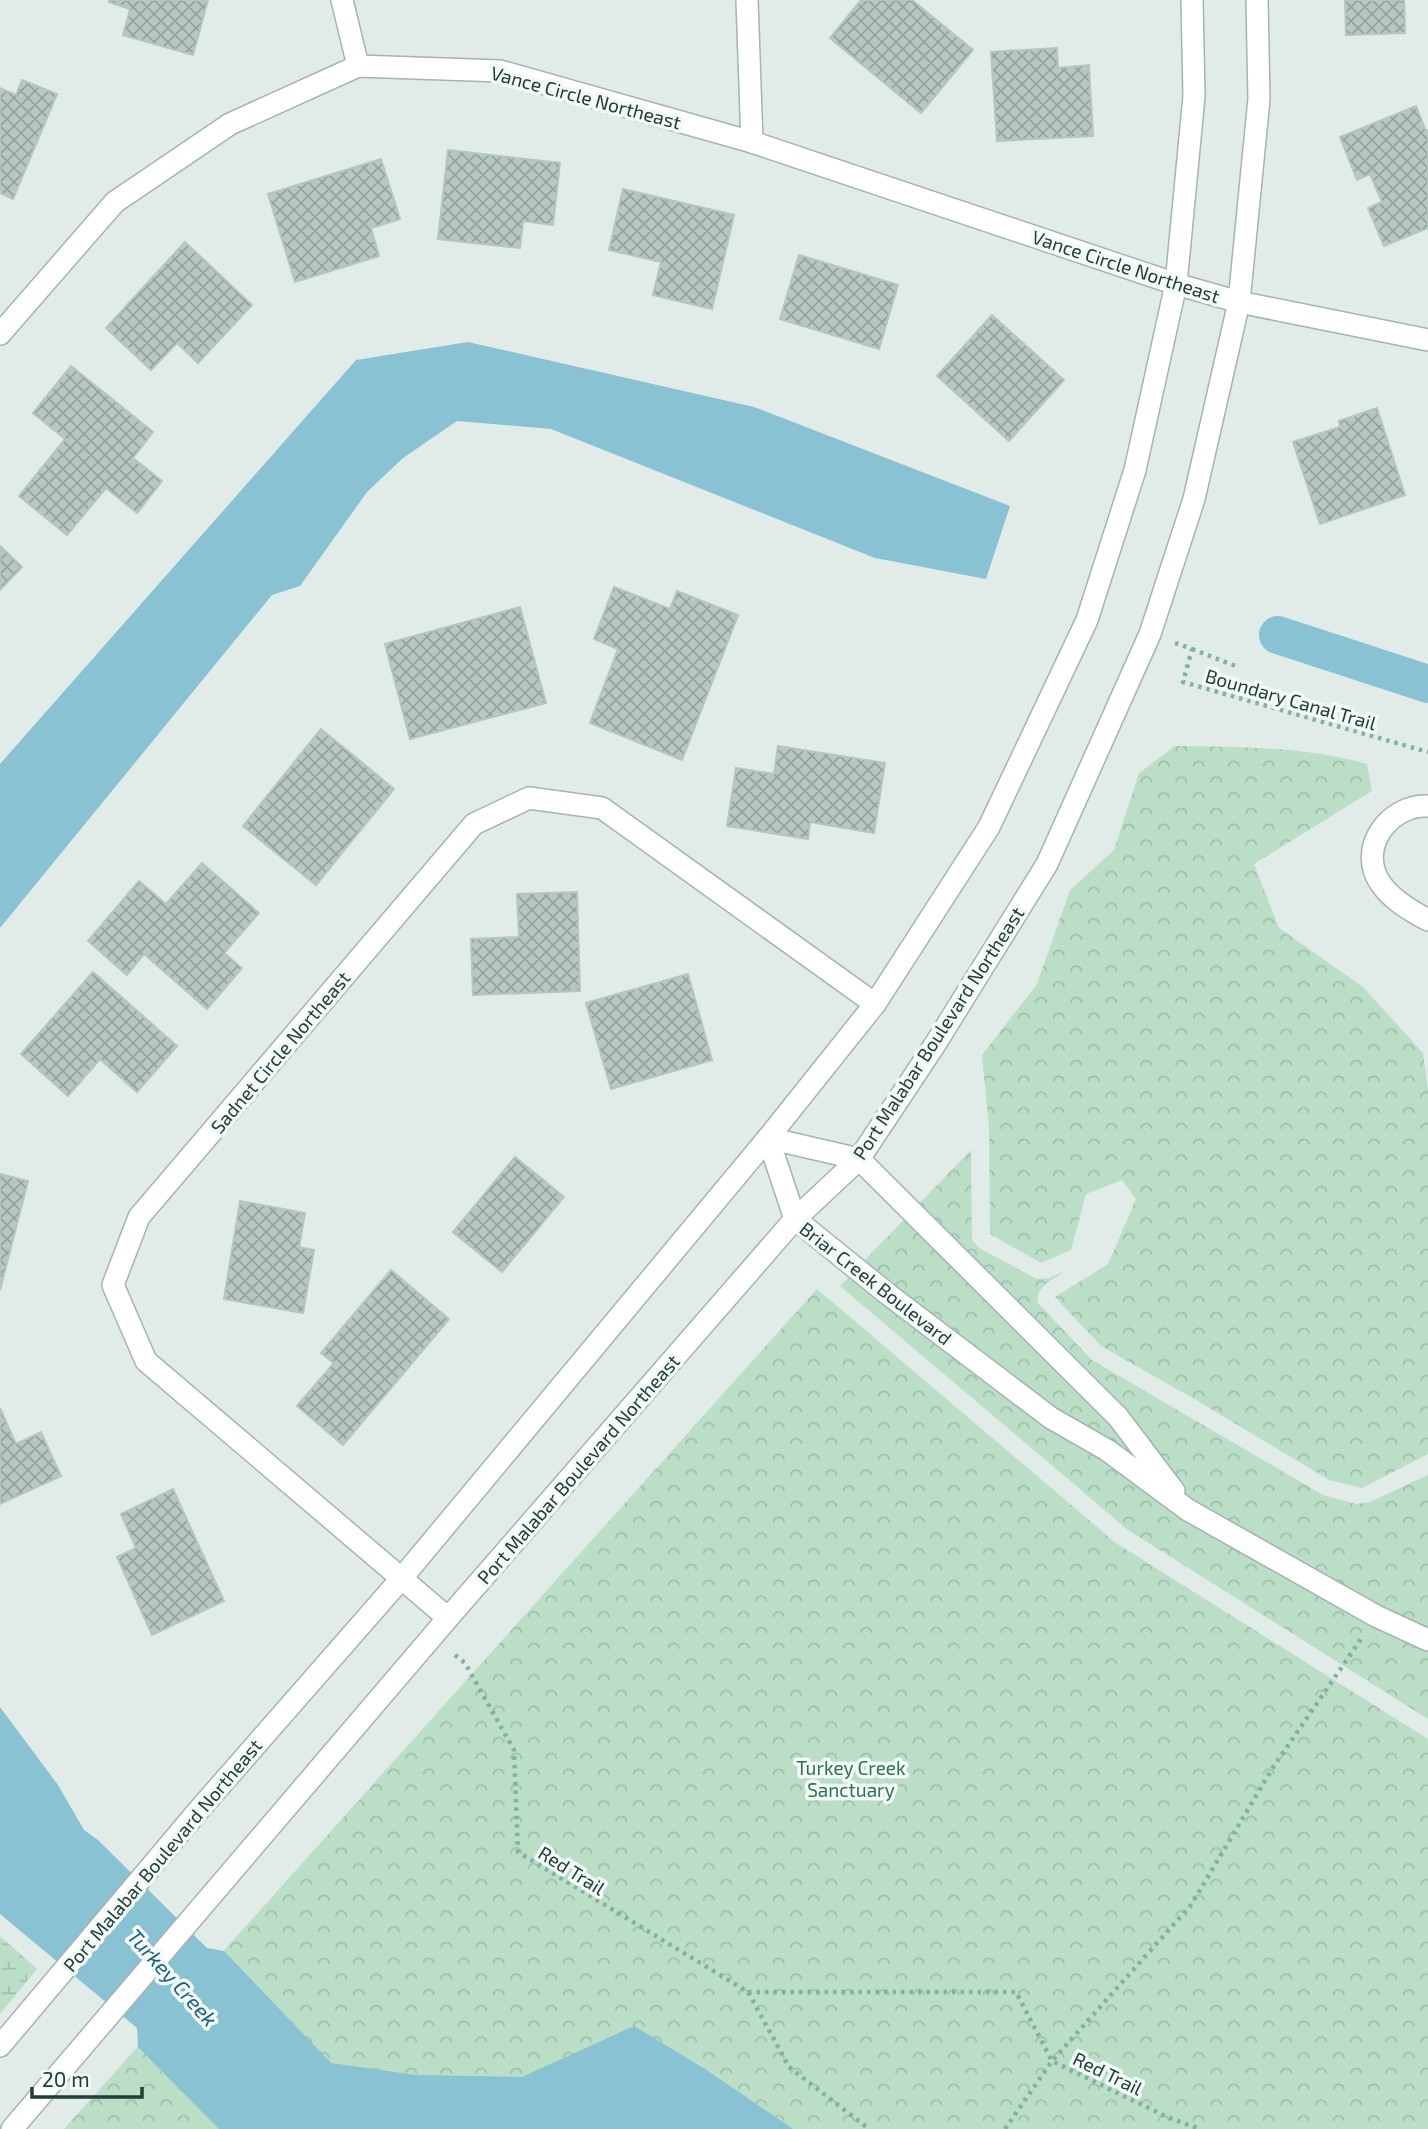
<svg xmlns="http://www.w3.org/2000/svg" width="1428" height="2129" font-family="'Exo 2',sans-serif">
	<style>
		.forest { fill: url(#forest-crowns) }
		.wetland { fill: url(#wetland-marsh) }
		.water { fill: #88c2d3 }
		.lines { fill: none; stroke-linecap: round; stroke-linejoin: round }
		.canal { stroke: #88c2d3; stroke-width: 38 }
		.building { fill: url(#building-cross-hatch); stroke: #b4c6c0; stroke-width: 2 }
		.minor-casing { stroke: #a4b4b0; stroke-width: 24 }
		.path { stroke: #81b1a5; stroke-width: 4.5; stroke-dasharray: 3.5 5; stroke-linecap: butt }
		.minor { stroke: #fff; stroke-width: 21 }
		.labels { text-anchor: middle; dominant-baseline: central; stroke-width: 7; stroke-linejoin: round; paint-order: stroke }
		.street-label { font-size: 19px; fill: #213d38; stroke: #f2f9f6 }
		.park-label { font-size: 19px; fill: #2a754c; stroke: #f2f9f6 }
		.water-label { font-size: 21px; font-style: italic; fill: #1a647b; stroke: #f2f9f6 }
	</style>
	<defs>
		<pattern id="forest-crowns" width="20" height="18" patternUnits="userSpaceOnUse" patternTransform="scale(1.75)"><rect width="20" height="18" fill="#badec6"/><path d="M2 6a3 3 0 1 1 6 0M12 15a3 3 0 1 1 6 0" fill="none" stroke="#a0bfab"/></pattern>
		<pattern id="wetland-marsh" width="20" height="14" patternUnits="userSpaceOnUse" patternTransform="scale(1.75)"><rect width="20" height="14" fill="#badec6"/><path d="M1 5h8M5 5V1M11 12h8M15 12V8" fill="none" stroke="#a0bfab"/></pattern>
		<pattern id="building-cross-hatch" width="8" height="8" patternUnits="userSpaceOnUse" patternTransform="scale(1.75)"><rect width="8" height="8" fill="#b7c7c1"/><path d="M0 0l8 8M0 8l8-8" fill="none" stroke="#94a39e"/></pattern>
	</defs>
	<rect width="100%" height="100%" fill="#e1ece8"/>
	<g class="forest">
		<path d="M1175 746C1241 747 1303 746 1367 764L1372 791 1254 864 1279 928 1363 987 1423 1053 1428 1089V1454L1362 1488 1329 1480 1196 1400 1101 1346 1055 1297 1108 1264 1136 1199 1122 1180 1086 1194 1071 1250 1041 1263 990 1234 989 1128 982 1055 1037 984 1070 890 1114 850 1139 773Z"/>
		<path d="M971 1150 972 1240 979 1248 1037 1279 1049 1278 1065 1271C1053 1280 1035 1286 1038 1303L1092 1360 1323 1495 1356 1504 1370 1502 1428 1475V1719L1128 1530 840 1286Z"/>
		<path d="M817 1289 1116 1543 1428 1739V2129H64Z"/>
	</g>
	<path class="wetland" d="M0 1936 37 1969 0 2014Z"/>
	<g class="water">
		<path d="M468 342 754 407 1010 506 986 579 875 558 551 429 457 421 403 458 367 492 300 586 272 595 0 928V764L356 360Z"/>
		<path d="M0 1707 58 1785 84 1830 98 1840 207 1948 224 1951 331 2063 416 2075 522 2077 634 2026 705 2069 793 2129H219L138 2047 137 2028 0 1914Z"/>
	</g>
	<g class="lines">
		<path class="canal" d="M1278 635 1428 684"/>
	</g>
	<g class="building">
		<path d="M109 0H208L193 55 123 35 130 9 109 2Z"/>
		<path d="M861 0H912L973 50 921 113 830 38Z"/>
		<path d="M1345 0H1404L1405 33 1346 35Z"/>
		<path d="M1057 48 1058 68 1089 65 1093 136 997 141 991 52Z"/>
		<path d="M22 80 57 94 13 199 0 193V88L16 95Z"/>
		<path d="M1416 106 1426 131 1428 130V228L1384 246 1368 208 1382 202 1370 174 1357 180 1340 137Z"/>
		<path d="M448 150 560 163 553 225 523 221 520 248 438 239Z"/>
		<path d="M381 159 400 219 371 228 379 256 295 282 268 194Z"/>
		<path d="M623 189 734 215 712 309 653 295 661 262 609 250Z"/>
		<path d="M185 242 252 305 198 363 177 343 151 370 106 328Z"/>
		<path d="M799 255 898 285 879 349 780 319Z"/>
		<path d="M992 315 1064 380 1009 441 937 376Z"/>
		<path d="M71 366 153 432 133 458 162 481 137 513 106 488 67 535 19 496 65 439 33 413Z"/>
		<path d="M1377 408 1405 495 1320 524 1293 442 1340 427 1339 421Z"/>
		<path d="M0 546 22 567 0 590Z"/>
		<path d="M614 587 670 609 677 591 738 615 682 760 590 723 618 649 594 639Z"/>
		<path d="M520 607 546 703 410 739 385 644Z"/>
		<path d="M321 729 394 789 316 885 243 826Z"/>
		<path d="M778 746 885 763 874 833 810 822 808 839 727 826 736 768 774 774Z"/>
		<path d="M202 863 259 913 224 953 242 968 207 1009 144 954 127 975 88 941 139 881 166 904Z"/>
		<path d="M577 892 580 991 473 995 471 939 519 937 517 894Z"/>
		<path d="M93 972 177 1046 137 1092 100 1059 68 1096 21 1054Z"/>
		<path d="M688 974 712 1060 611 1089 586 1003Z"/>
		<path d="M515 1157 564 1197 502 1272 453 1232Z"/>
		<path d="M0 1174 28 1181 0 1290Z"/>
		<path d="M240 1201 305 1213 299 1247 314 1250 303 1313 224 1299Z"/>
		<path d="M391 1270 449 1319 343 1445 297 1406 334 1363 321 1353Z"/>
		<path d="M0 1408 16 1444 41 1432 61 1476 0 1504Z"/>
		<path d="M173 1489 224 1601 152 1635 117 1557 136 1548 121 1514Z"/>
	</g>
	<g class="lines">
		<defs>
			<g id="minor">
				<path d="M342 0 358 66"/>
				<path d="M747 0 752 142"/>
				<path d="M0 334 115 202 230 124 358 66 500 71 752 142 1176 284 1239 302 1428 340"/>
				<path d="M1428 806C1389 804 1356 849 1381 884 1392 900 1411 911 1428 920"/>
				<path d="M768 1138 795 1219 889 1295 1051 1418 1107 1450 1188 1510 1376 1616 1428 1640"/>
				<path d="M768 1138 859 1159 1118 1417 1174 1491"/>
				<path d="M448 1618 146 1361 113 1285 139 1217 474 824 529 798 602 808 875 1004"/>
				<path d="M0 2046 198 1811 401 1579 768 1138 875 1004 989 827 1087 620 1135 470 1176 284 1194 96 1192 0"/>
				<path d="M12 2129 448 1618 795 1219 859 1159 934 1046 1047 864 1150 634 1194 499 1239 302 1259 99 1257 0"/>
			</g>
		</defs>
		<use href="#minor" class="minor-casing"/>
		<g class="path">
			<path d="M1175 643 1192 649 1183 682 1428 752"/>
			<path d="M1192 649 1238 667"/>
			<path d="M455 1655 465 1663 514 1750 518 1852 748 1992 789 2067 869 2129"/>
			<path d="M748 1992H1016L1052 2061 1167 2117 1200 2129"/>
			<path d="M1005 2129 1052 2061 1191 1905 1272 1769 1361 1639"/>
		</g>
		<use href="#minor" class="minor"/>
	</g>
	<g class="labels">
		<g class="street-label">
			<text transform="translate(586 97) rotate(15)">Vance Circle Northeast</text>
			<text transform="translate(1126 266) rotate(18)">Vance Circle Northeast</text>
			<text transform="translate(1291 699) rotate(16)">Boundary Canal Trail</text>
			<text transform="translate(938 1033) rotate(-57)">Port Malabar Boulevard Northeast</text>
			<text transform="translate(280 1052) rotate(-50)">Sadnet Circle Northeast</text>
			<text transform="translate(876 1283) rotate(38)">Briar Creek Boulevard</text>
			<text transform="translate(578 1469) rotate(-49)">Port Malabar Boulevard Northeast</text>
			<text transform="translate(162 1855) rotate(-50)">Port Malabar Boulevard Northeast</text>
			<text transform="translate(572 1870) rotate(32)">Red Trail</text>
			<text transform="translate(1108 2073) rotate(26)">Red Trail</text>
		</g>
		<g class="park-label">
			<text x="851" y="1767">Turkey Creek<tspan x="851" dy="22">Sanctuary</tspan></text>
		</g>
		<g class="water-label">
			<text transform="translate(173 1977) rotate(48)">Turkey Creek</text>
		</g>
	</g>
	<path d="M32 2087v10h110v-10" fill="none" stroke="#213d38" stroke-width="3.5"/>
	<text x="42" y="2087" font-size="21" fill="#213d38" stroke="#f2f9f6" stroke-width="5" paint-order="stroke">20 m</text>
</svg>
